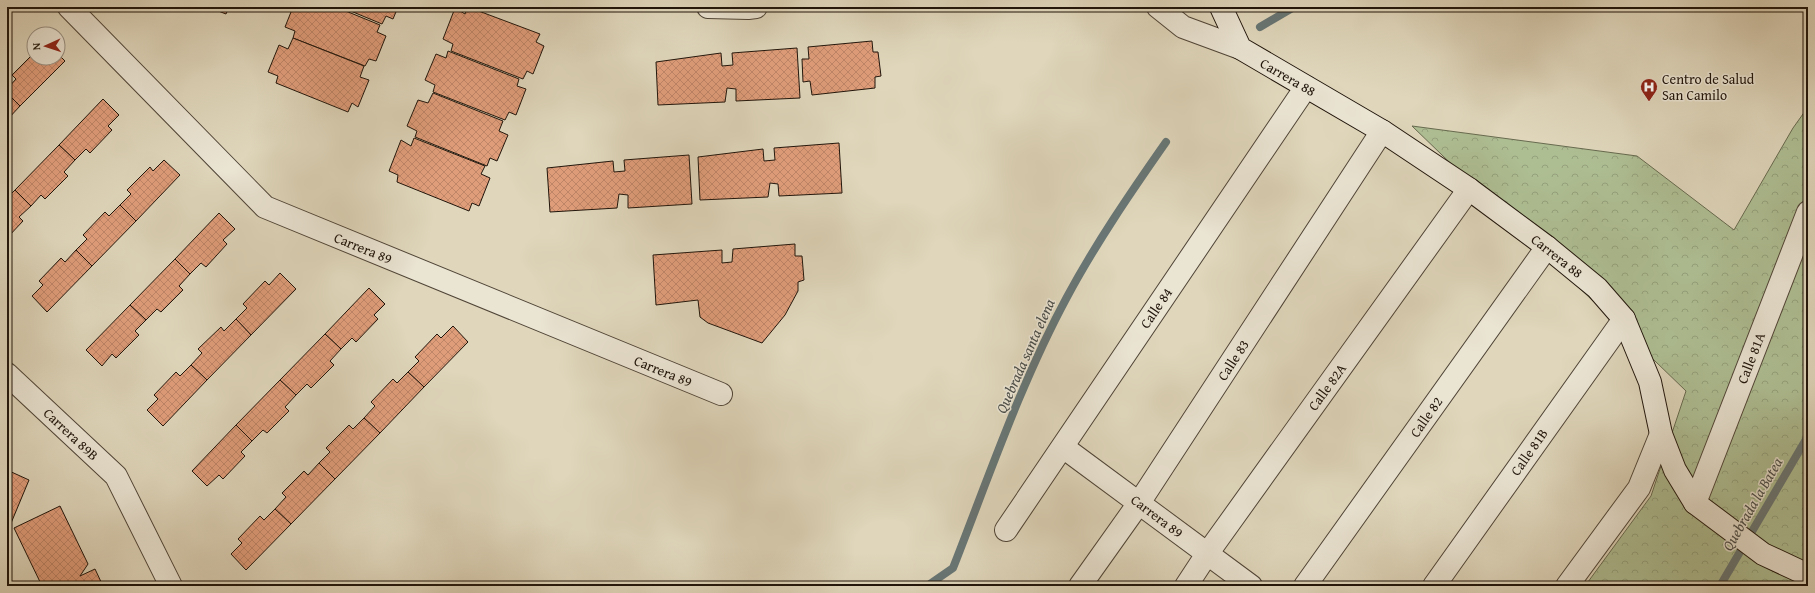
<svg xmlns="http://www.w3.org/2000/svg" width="1815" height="593" font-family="'Gentium Book Plus',serif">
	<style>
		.park { fill: url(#park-crowns); stroke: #676a4f }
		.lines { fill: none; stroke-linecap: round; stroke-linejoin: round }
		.stream { stroke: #687675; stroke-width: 8 }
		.building { fill: url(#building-cross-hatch); stroke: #20150b }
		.street-casing { stroke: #504537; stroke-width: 24 }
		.secondary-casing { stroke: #20150b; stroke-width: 24 }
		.street { stroke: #eae4d3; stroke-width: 22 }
		.secondary { stroke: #eae4d3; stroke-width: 22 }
		.labels { text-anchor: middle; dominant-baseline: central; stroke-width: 3; stroke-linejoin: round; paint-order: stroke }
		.street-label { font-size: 14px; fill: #20150b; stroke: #eae4d3 }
		.poi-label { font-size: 14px; fill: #20150b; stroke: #eae4d3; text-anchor: start }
		.water-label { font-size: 15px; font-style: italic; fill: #4a4d49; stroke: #eae4d3 }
	</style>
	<defs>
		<pattern id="park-crowns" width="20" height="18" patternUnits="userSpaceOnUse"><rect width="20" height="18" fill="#aebe93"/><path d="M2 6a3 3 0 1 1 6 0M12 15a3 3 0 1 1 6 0" fill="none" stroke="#95a27d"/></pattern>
		<pattern id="building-cross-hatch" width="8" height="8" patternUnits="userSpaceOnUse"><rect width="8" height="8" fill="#e09d7a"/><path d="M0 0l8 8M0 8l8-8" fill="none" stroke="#c08668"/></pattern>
	</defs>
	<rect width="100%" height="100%" fill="#dfd6bb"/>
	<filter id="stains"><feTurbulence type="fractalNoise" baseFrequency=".005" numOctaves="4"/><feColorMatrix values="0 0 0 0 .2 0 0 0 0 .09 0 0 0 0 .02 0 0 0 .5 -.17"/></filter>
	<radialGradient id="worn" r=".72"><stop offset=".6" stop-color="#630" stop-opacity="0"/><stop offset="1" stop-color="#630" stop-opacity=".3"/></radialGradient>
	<path class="park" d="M1808 107V586H1585L1651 496 1686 391 1412 126 1637 156 1734 230 1793 128Z"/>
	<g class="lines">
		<g class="stream">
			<path d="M1260 27 1294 7"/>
			<path d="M927 586 953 568C988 479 1021 382 1067 297 1096 243 1131 192 1166 142"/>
			<path d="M1720 586 1808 436"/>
		</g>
	</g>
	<g class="building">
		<path d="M208 7H229L226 14Z"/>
		<path d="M293 7H336L380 25 377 32 386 36 376 61 369 59 365 66 293 38 295 31 285 27Z"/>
		<path d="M341 7H398L393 19 386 16 382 24Z"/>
		<path d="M468 7 540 34 536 42 544 46 533 74 527 71 523 79 451 51 453 44 443 39 455 8 465 14Z"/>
		<path d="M293 38 364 66 360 77 369 80 358 107 352 103 348 112 276 83 278 76 268 72 279 45 288 49Z"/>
		<path d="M872 41 873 52H878L881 76 875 77V88L812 95 810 81 803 82 802 59H809L808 47Z"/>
		<path d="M797 48 800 98 736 101V89L727 88 725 102 658 105 656 62 721 53 722 66 733 65 732 53Z"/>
		<path d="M448 51 519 79 517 86 526 89 516 115 509 112 505 120 433 92 435 85 425 80 436 54 446 58Z"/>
		<path d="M34 53V58H58V54L65 61 20 106 7 93V89L16 79 12 75Z"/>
		<path d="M7 93 20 106 7 120Z"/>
		<path d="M433 93 503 121 499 131 508 135 497 161 490 158 487 166 415 137 417 131 407 126 418 100 428 103Z"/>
		<path d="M103 99 119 115 108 126 112 130 90 153 86 149 75 160 59 145Z"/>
		<path d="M414 138 485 166 481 174 490 178 479 206 472 203 469 211 397 182 398 175 389 171 401 140 411 146Z"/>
		<path d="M839 143 842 193 779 196 778 184 770 183 768 197 700 200 698 157 763 149 764 161 775 160 774 148Z"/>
		<path d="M59 145 75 160 64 172 68 176 45 199 41 195 31 206 15 190Z"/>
		<path d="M689 155 692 204 628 208V195L619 194 617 208 550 212 547 168 613 161 614 172 625 171 624 160Z"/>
		<path d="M164 160 180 175 136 221 120 205 131 194 127 190 150 167 153 171Z"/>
		<path d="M15 190 31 206 19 217 23 221 7 238V198Z"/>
		<path d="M120 205 136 221 92 266 76 250 87 239 83 235 105 212 109 216Z"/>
		<path d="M219 213 235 229 223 240 227 244 206 267 201 263 190 274 175 259Z"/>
		<path d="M795 244V256H802L804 280 798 282V291L785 315 762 343 708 323 700 317 698 300 656 305 653 255 722 250V263L732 262 733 249Z"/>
		<path d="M76 250 92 266 47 312 32 296 43 285 39 281 61 258 65 262Z"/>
		<path d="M175 259 190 274 179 286 183 290 161 312 157 309 146 320 130 305Z"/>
		<path d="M280 273 296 289 251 335 236 319 247 308 243 304 265 281 269 285Z"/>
		<path d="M369 288 385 304 374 315 378 319 356 342 352 338 341 349 325 334Z"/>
		<path d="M130 305 146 320 135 331 139 335 116 358 112 354 102 366 86 350Z"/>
		<path d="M236 319 251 335 207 380 191 365 202 353 198 349 221 327 224 331Z"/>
		<path d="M453 326 468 342 424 387 408 372 419 361 415 357 437 334 441 338Z"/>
		<path d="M325 334 341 349 330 361 334 365 311 388 307 384 296 395 280 380Z"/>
		<path d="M191 365 207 380 163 426 147 410 158 399 154 395 176 372 180 376Z"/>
		<path d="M408 372 424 387 380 433 364 418 375 406 371 402 393 379 397 383Z"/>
		<path d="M280 380 296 395 285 407 289 411 267 433 263 430 252 441 236 425Z"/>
		<path d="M364 418 380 433 335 479 319 463 330 452 326 448 349 425 353 429Z"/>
		<path d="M236 425 252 441 241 452 245 456 223 479 219 475 207 486 192 471Z"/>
		<path d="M319 463 335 479 291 524 275 509 286 497 282 493 304 471 308 475Z"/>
		<path d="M7 470 29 480 9 528 7 527Z"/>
		<path d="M60 506 88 564 80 576 95 569 103 586H57L56 584 52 586H42L14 528Z"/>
		<path d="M275 509 291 524 246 570 231 554 242 543 238 539 260 516 264 520Z"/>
	</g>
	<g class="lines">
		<defs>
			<g id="street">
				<path d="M69 7 265 207 721 394"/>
				<path d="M708 7 748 8 756 7"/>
				<path d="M1158 7 1183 27 1240 48"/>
				<path d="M7 374 116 476 171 586"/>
				<path d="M1063 447 1251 586"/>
				<path d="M1695 503 1808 212"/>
				<path d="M1006 530 1306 87"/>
				<path d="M1080 586 1139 503 1382 131"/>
				<path d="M1186 586 1207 554 1469 189"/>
				<path d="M1305 586 1547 247"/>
				<path d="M1434 586 1624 319"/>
				<path d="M1567 586 1639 488 1661 434"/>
			</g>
			<path id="secondary" d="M1221 7 1240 48 1382 131 1469 189 1547 247 1597 288 1624 319 1650 382 1661 434 1675 470 1695 503 1763 554 1808 575"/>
		</defs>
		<use href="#street" class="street-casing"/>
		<use href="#secondary" class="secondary-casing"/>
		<use href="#street" class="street"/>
		<use href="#secondary" class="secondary"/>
	</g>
	<defs>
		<symbol id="hospital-pin" viewBox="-11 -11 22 30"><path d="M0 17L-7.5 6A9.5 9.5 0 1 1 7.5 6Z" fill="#8f2418" stroke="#eae4d3"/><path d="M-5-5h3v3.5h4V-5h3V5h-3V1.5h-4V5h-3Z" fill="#fff"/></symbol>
	</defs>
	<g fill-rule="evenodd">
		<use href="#hospital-pin" x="1639" y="77" width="20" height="27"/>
	</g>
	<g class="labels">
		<g class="street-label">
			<text transform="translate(1288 77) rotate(30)">Carrera 88</text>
			<text transform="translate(363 248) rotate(22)">Carrera 89</text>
			<text transform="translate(1557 256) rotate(38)">Carrera 88</text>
			<text transform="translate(1156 308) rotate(-56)">Calle 84</text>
			<text transform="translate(1751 358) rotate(-69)">Calle 81A</text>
			<text transform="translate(1233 360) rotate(-57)">Calle 83</text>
			<text transform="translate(663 371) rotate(22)">Carrera 89</text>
			<text transform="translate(1327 387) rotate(-54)">Calle 82A</text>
			<text transform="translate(1426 417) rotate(-55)">Calle 82</text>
			<text transform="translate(71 434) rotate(43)">Carrera 89B</text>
			<text transform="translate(1529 452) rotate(-55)">Calle 81B</text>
			<text transform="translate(1157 516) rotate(37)">Carrera 89</text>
		</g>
		<g class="poi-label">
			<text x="1662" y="79">Centro de Salud<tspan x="1662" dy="16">San Camilo</tspan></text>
		</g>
		<g class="water-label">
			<text transform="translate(1025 356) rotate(-66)">Quebrada santa elena</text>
			<text transform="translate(1752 504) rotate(-60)">Quebrada la Batea</text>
		</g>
	</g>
	<rect width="1815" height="593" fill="none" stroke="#dfd6bb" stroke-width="24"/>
	<rect x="8" y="8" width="1799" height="577" fill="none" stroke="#20150b" stroke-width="2"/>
	<rect x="12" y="12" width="1791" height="569" fill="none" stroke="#20150b"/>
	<g transform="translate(46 46) rotate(267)"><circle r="19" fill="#eae4d3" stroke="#999183"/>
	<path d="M0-3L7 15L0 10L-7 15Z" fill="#8f2418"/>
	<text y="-6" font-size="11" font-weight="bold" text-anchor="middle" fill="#20150b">N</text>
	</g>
	<rect width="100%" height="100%" filter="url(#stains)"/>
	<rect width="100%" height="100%" fill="url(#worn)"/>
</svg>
